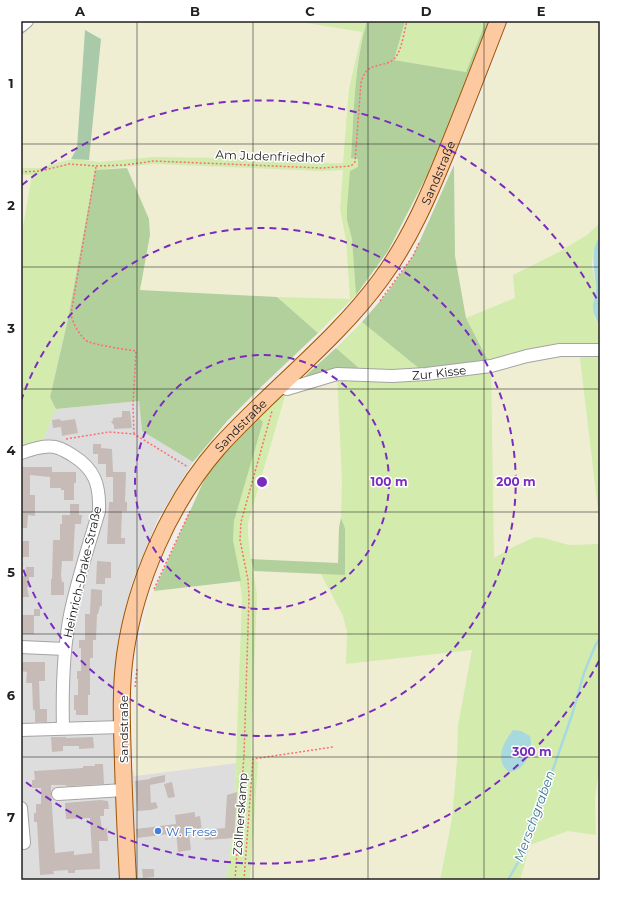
<svg xmlns="http://www.w3.org/2000/svg" width="621" height="901" font-family="Montserrat,sans-serif">
	<style>
		.residential { fill: #deddde }
		.farmland { fill: #efeed2 }
		.grass { fill: #d3ebad }
		.forest { fill: #b2d09b }
		.cemetery { fill: #a8caa8 }
		.water { fill: #a7d9df }
		.lines { fill: none; stroke-linecap: round; stroke-linejoin: round }
		.stream { stroke: #a7d9df; stroke-width: 2.5 }
		.building { fill: #c6bbb6 }
		.minor-casing { stroke: #a4a4a4; stroke-width: 14 }
		.major-casing { stroke: #9d5500; stroke-width: 18 }
		.path { stroke: #fb6e71; stroke-width: 1.5; stroke-dasharray: 2 2; stroke-linecap: butt }
		.minor { stroke: #fff; stroke-width: 12 }
		.major { stroke: #fdc9a0; stroke-width: 16 }
		.grid { fill: none; stroke: #202020; stroke-width: 1; stroke-opacity: 0.55 }
		.ring { fill: none; stroke: #7b2cbf; stroke-width: 2; stroke-dasharray: 7 5 }
		.shop-dot { fill: #3f7fe0; stroke: #fff; stroke-width: 1.5 }
		.labels { text-anchor: middle; dominant-baseline: central; stroke-width: 3; stroke-linejoin: round; paint-order: stroke }
		.street-label { font-size: 12px; fill: #202020; stroke: #fff }
		.shop-label { font-size: 12px; fill: #366cbe; stroke: #fff; text-anchor: start }
		.water-label { font-size: 13px; font-style: italic; fill: #427a9a; stroke: #fff }
		.centre { fill: #7b2cbf; stroke: #fff; stroke-width: 2 }
		.ring-label { font-size: 12px; text-anchor: middle; font-weight: bold; fill: #7b2cbf; stroke: #fff; stroke-width: 3; stroke-linejoin: round; paint-order: stroke }
		.neatline { fill: none; stroke: #202020; stroke-width: 1.5 }
		.grid-label { font-size: 13px; text-anchor: middle; font-weight: bold; fill: #202020 }
	</style>
	<rect width="100%" height="100%" fill="#f1ece7"/>
	<path class="residential" d="M139 401 142 431 193 462 158 519 132 583 121 629 115 708 117 771 133 770 134 776 236 763 232 836 226 880H21V446L43 440 56 409Z"/>
	<g class="farmland">
		<path d="M37 21H294L362 32 349 89 344 163 335 164 308 160 296 161 223 158 153 157 100 162 89 160 92 129 85 31 77 148 71 159 40 168H21V36Z"/>
		<path d="M509 21H600V223L587 235 559 253 513 275 516 298 466 318 455 256 454 165Z"/>
		<path d="M154 164 322 171 343 170 340 209 346 240 350 299 277 297 140 290 150 235 149 219 127 168Z"/>
		<path d="M21 175H32L21 238Z"/>
		<path d="M579 350 600 527V544L569 545 544 538 535 537 515 546 494 558 491 366Z"/>
		<path d="M337 374 342 481 341 518 339 527 338 563 251 559 247 539 248 523 287 389Z"/>
		<path d="M254 571 321 574 343 616 347 631 346 664 472 650 458 725 457 760 452 819 440 880H250L258 762 251 757 257 595Z"/>
		<path d="M241 581 242 597 236 763 134 776 133 715 138 655 147 607 153 591Z"/>
		<path d="M600 765V880H520L530 845 568 831 595 834V797Z"/>
	</g>
	<g class="grass">
		<path d="M294 21H367C354 65 354 112 351 158L358 159V167L347 220 352 239 356 295 318 333 277 297 350 299 346 240 340 209 343 170 322 171 154 164 95 170 68 319 50 396 56 409 43 440 21 446V238L32 175H21V168H40L64 161 75 159 100 162 153 157 223 158 296 161C313 160 328 165 343 163L349 89 362 32Z"/>
		<path d="M405 21H486L466 72 394 60Z"/>
		<path d="M600 223V236L593 252 592 265 595 281 596 293 593 306 595 319 600 326V527L579 350 491 366 494 558 515 546 535 537 544 538 569 545 600 544V765L595 797 596 835 568 831 530 845 520 880H440L452 819 457 760 458 725 472 650 346 664 347 631 343 616 321 574H345V528L341 518 342 481 337 374 367 375 336 348 362 322 426 374 491 365 466 318 515 298 513 275 559 252 587 235Z"/>
		<path d="M287 389 248 523C247 547 254 571 257 595L251 756 258 762 250 880H226L232 836 236 763 242 597 233 540 234 521 263 422 257 416Z"/>
	</g>
	<g class="forest">
		<path d="M367 21H405L394 60 466 72 486 21H491L471 73 427 175 388 251 356 295 352 239 347 220V208L350 171 358 167V159L351 158C354 113 354 65 367 21Z"/>
		<path d="M454 165 455 256 466 318 491 366 426 374 362 322 387 293 413 256Z"/>
		<path d="M127 168 149 219 150 235 140 290 277 297 318 333 262 386 228 420 193 462 142 431 139 401 56 409 50 397 68 319 95 170Z"/>
		<path d="M336 348 367 375 337 374 287 389 305 376Z"/>
		<path d="M257 416 263 422 234 521 233 540 241 581 154 591 205 478 217 461Z"/>
		<path d="M341 518 345 528V575L254 571 251 559 338 563 339 527Z"/>
	</g>
	<path class="cemetery" d="M85 30 101 39 89 160 71 159 77 148Z"/>
	<g class="water">
		<path d="M600 236V326C596 320 593 313 593 306 593 301 596 296 596 291 596 272 588 253 600 236Z"/>
		<path d="M513 730 521 731 530 736C534 750 525 771 509 772 494 760 503 743 513 730Z"/>
	</g>
	<g class="lines">
		<g class="stream">
			<path d="M21 34 26 29"/>
			<path d="M508 880 524 852 572 715 584 673 595 646 600 638"/>
		</g>
	</g>
	<g class="building">
		<path d="M122 411H130L132 428 114 429V425L111 422 113 420V418L122 417Z"/>
		<path d="M60 419 61 421 75 419 78 433 62 436 61 427 53 428 52 420Z"/>
		<path d="M93 444H101V448L112 449 113 472H126L125 502H127V511H122L121 538H125V544H107L109 502H113V477H106V464H98V454H93Z"/>
		<path d="M21 467H52V472H76V483H74V500H64V490H61V488H50V477L30 475V495H35V516L28 515 27 528H21Z"/>
		<path d="M70 504H79V515H82L81 524H75L73 561H62L61 575 62 582H64V595H51V579H52L53 540H60V524H62V515H70Z"/>
		<rect x="21" y="541" width="8" height="16"/>
		<path d="M97 561 111 562V578H105V584H96Z"/>
		<path d="M26 567H34V577H29V587H27L29 597H21V576H25Z"/>
		<path d="M91 589 102 590V606H100L98 614H97L96 640H93V658H90V695H88V715H76V710H74V695H78V679H77V671H81V648H79V640H85V614H90Z"/>
		<path d="M34 609H40V616H34V634H21V615H34Z"/>
		<path d="M21 662H45V681H39L40 709H39H47V722H35V710H33L32 683H26L27 672 21 671Z"/>
		<path d="M51 737H66V738L93 737 94 748 79 749V746H63V751L52 752Z"/>
		<path d="M95 764H103L104 784 70 786H66V785H51V794L52 807 55 853 74 851V855L92 853 90 818 66 819 65 803 100 800 108 801 109 809H104V816H100L102 829 107 828 108 841H99L100 869 75 870V873H68V870L53 871 54 874 40 875 37 822H34V813H36V804H41V788H32V780H35L34 771 83 768V766H95Z"/>
		<path d="M165 775V782L150 785 151 803 156 802 158 808 151 810 137 811 135 781 150 779V778Z"/>
		<path d="M172 782 175 797 168 798 164 784Z"/>
		<path d="M237 792 234 838 205 840 204 830 225 828 227 795Z"/>
		<path d="M195 812V817L200 816 202 831 189 833 191 850 178 852 176 833 137 838 136 829 176 824 175 815Z"/>
		<path d="M142 869H154V877L143 878Z"/>
	</g>
	<g class="lines">
		<defs>
			<g id="minor">
				<path d="M21 26 27 21"/>
				<path id="s1" d="M279 386 287 389 337 374 392 376 426 374 491 366 527 356 560 350H600"/>
				<path d="M21 453C32 449 44 445 55 447 61 448 67 452 72 455 95 469 100 485 99 511 89 545 77 580 70 615 63 652 62 690 63 728"/>
				<path d="M21 647 65 649"/>
				<path d="M21 730 122 727"/>
				<path d="M58 794 124 790"/>
				<path d="M21 808 24 843"/>
			</g>
			<g id="major">
				<path id="s2" d="M128 880C126 841 124 802 123 763 122 727 120 691 125 655 135 583 170 503 218 448 270 390 335 342 381 279 409 241 428 197 446 153 464 109 481 65 498 21"/>
			</g>
		</defs>
		<use href="#minor" class="minor-casing"/>
		<use href="#major" class="major-casing"/>
		<g class="path">
			<path d="M96 167 71 314C72 322 81 339 89 342 101 346 123 349 136 351L133 405 134 434"/>
			<path d="M21 172 41 171 69 164 96 166 125 165 154 161 322 168 351 166 355 162 361 83C362 80 363 76 365 73 371 63 387 67 395 58 402 50 404 31 407 21"/>
			<path d="M380 301 413 256 419 243"/>
			<path d="M66 439 109 432 134 434 188 467"/>
			<path d="M154 589 190 511"/>
			<path d="M135 687 137 669"/>
			<path d="M235 880 244 755 249 597 248 580 240 540 241 522 272 411"/>
			<path d="M244 880 253 759 333 747"/>
		</g>
		<use href="#minor" class="minor"/>
		<use href="#major" class="major"/>
	</g>
	<path class="grid" d="M137 21V880M253 21V880M368 21V880M484 21V880M21 144H600M21 267H600M21 389H600M21 512H600M21 634H600M21 757H600"/>
	<g class="ring">
		<circle cx="262" cy="482" r="127"/>
		<path d="M21 401A254 254 0 1 1 21 563"/>
		<path d="M599 661A382 382 0 0 1 22 779M22 185A382 382 0 0 1 599 303"/>
	</g>
	<circle class="shop-dot" cx="158" cy="831" r="4"/>
	<g class="labels">
		<g class="street-label">
			<text transform="translate(270 156) rotate(2)">Am Judenfriedhof</text>
			<text stroke="none"><textPath href="#s2" startOffset="811">Sandstraße</textPath></text>
			<text stroke="none"><textPath href="#s1" startOffset="163">Zur Kisse</textPath></text>
			<text stroke="none"><textPath href="#s2" startOffset="487">Sandstraße</textPath></text>
			<text transform="translate(82 572) rotate(-77)">Heinrich-Drake-Straße</text>
			<text transform="translate(123 729) rotate(-90)">Sandstraße</text>
			<text transform="translate(240 814) rotate(-86)">Zöllnerskamp</text>
		</g>
		<g class="shop-label">
			<text x="166" y="831">W. Frese</text>
		</g>
		<g class="water-label">
			<text transform="translate(534 816) rotate(-70)">Merschgraben</text>
		</g>
	</g>
	<circle cx="262" cy="482" r="6" class="centre"/>
	<g class="ring-label">
		<text x="389" y="486">100 m</text>
		<text x="516" y="486">200 m</text>
		<text x="532" y="756">300 m</text>
	</g>
	<rect width="621" height="901" fill="none" stroke="#ffffff" stroke-width="44"/>
	<rect x="22" y="22" width="577" height="857" class="neatline"/>
	<g class="grid-label">
		<text x="80" y="16">A</text>
		<text x="195" y="16">B</text>
		<text x="310" y="16">C</text>
		<text x="426" y="16">D</text>
		<text x="541" y="16">E</text>
		<text x="11" y="88">1</text>
		<text x="11" y="210">2</text>
		<text x="11" y="333">3</text>
		<text x="11" y="455">4</text>
		<text x="11" y="577">5</text>
		<text x="11" y="700">6</text>
		<text x="11" y="822">7</text>
	</g>
</svg>
